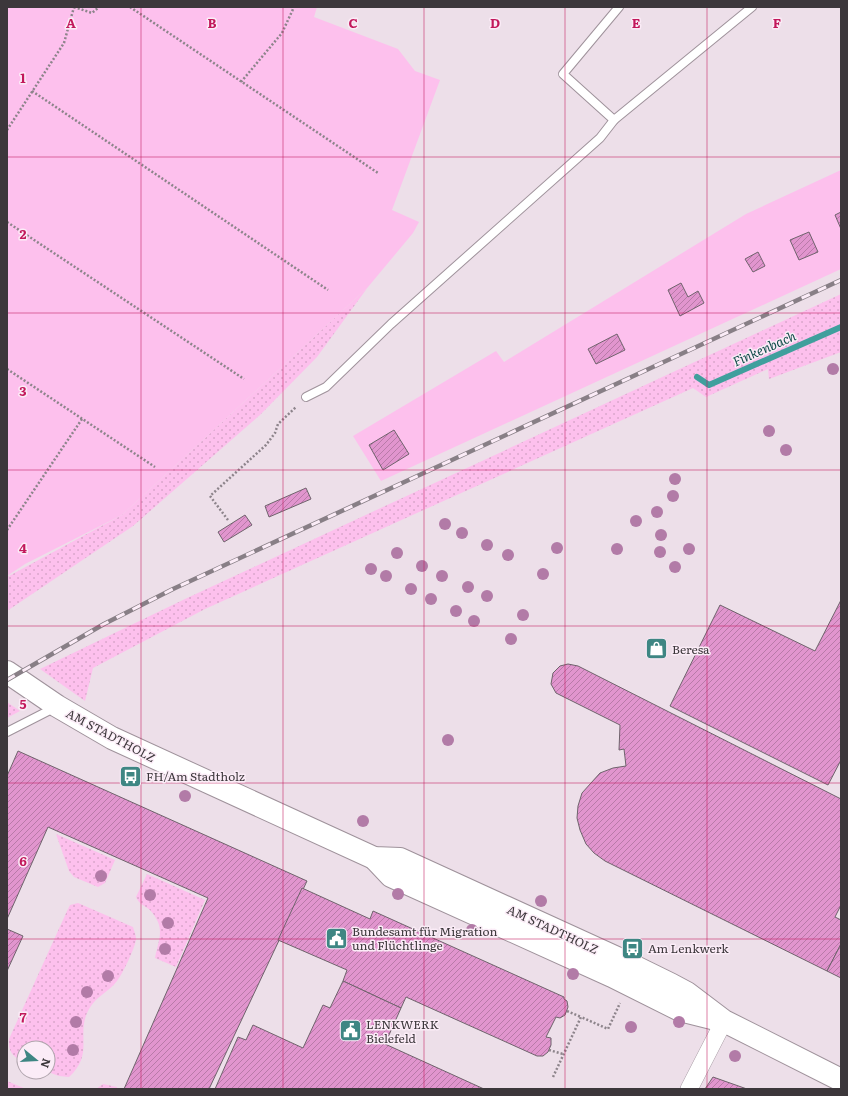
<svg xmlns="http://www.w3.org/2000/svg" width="848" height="1096" font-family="Literata,serif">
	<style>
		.grass { fill: url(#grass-dots) }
		.garden { fill: #fdc0ed }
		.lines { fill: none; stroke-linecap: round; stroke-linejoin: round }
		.stream { stroke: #409f9d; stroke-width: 6 }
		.building { fill: url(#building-hatch); stroke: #6f636c }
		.lane-casing { stroke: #9f929b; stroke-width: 10 }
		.street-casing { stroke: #9f929b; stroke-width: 18 }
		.secondary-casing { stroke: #9f929b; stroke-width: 24 }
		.path { stroke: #8d848b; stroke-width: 2.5; stroke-dasharray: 2 2; stroke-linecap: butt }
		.lane { stroke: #fff; stroke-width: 8 }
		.street { stroke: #fff; stroke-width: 17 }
		.secondary { stroke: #fff; stroke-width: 22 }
		.rail-casing { stroke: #887f86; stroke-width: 4.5 }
		.rail { stroke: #fbecf7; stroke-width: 3; stroke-dasharray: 9; stroke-linecap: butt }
		.tree { fill: #b27ba7 }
		.grid { fill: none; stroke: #c2185b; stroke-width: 1; stroke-opacity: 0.55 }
		.labels { text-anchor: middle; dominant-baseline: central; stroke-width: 3; stroke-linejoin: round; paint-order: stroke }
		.poi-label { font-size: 12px; fill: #3c373b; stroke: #fbecf7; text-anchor: start }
		.street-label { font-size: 12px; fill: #3c373b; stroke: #fbecf7 }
		.water-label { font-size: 13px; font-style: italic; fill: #114c4a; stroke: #fbecf7 }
		.grid-label { font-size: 13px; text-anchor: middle; font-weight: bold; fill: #c2185b; stroke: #fbecf7; stroke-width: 3; stroke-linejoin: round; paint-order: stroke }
	</style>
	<defs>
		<pattern id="grass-dots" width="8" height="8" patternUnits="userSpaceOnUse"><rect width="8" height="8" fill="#fdc0ed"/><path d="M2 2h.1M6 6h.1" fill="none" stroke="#daa6cc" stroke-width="1.8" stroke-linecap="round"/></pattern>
		<pattern id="building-hatch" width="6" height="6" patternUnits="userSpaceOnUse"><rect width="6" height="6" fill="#e195ce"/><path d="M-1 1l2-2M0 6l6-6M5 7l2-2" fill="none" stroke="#b87aa8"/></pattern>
	</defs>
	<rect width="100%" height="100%" fill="#eddfe9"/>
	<g class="grass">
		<path d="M368 287 317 357 260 415 133 526 7 611V577L122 515Z"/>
		<path d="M841 294V352L769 379 768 369 706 397 693 388 205 609 93 668 85 701 40 669 185 599Z"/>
		<path d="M7 702 20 711 7 718Z"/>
		<path d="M56 834 115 860 105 883 98 887 74 877 69 871Z"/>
		<path d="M147 874 205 900 176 967 155 958C159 938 166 928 150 910 145 906 139 904 136 897Z"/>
		<path d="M78 903 133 927C134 931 136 935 136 939 136 946 122 975 117 981 109 992 97 995 89 1009 75 1034 95 1053 69 1077L59 1076 48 1072V1048H24V1062C12 1057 8 1051 9 1039L67 911 70 905Z"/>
		<path d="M7 1081 26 1089H7Z"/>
		<path d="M103 1084 117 1087V1089H96Z"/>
	</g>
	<g class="garden">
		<path d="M7 7H317L314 17 398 49 415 71 440 80 392 210 419 222 413 233 368 287 122 515 25 564 7 576Z"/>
		<path d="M841 170V269L381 481 353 436 496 351 504 362 746 214Z"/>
	</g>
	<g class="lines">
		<path class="stream" d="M697 377 709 385 841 327"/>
	</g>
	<g class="building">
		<path d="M841 212V229L835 215Z"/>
		<path d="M809 232 818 252 799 260 790 240Z"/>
		<path d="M758 252 765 266 753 272 745 259Z"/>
		<path d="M681 283 688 297 698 291 704 303 680 316 668 290Z"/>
		<path d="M617 334 625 350 596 364 588 349Z"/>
		<path d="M394 430 409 454 383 470 369 445Z"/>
		<path d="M306 488 311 499 269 517 265 506Z"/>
		<path d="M245 515 252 525 224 542 218 532Z"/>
		<path d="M841 600V760L828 785 670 706 720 605 815 651Z"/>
		<path d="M568 664 578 666 841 799V905L835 917 841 920V944L827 971 605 861 594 853 586 844 580 830 577 818 578 806 582 793 600 773 613 768 626 766 624 749 619 750 620 725 556 693 551 684 553 673 560 666Z"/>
		<path d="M18 751 307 881 209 1089H124L208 898 48 827 7 919V776Z"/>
		<path d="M302 888 370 919 373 911 564 997V999L567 1001 568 1007 565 1015 560 1018 556 1017 546 1037 551 1038V1045L548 1052 543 1056H537L406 997 401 1008 343 981 347 970 278 940Z"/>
		<path d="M7 929 23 936 7 971Z"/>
		<path d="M841 944V978L827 971Z"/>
		<path d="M343 981 401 1008 385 1044 484 1089H215L238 1037 246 1040 253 1025 303 1048 323 1005 330 1008Z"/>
		<path d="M713 1077 747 1089H705Z"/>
	</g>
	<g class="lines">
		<defs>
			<g id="lane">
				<path d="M619 7 563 74 614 120 752 7"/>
				<path d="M306 397 326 387 391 324 600 138 614 120"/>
				<path d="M7 732 54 708"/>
			</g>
			<path id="street" d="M689 1089 724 1021"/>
			<g id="secondary">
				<path d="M7 672 57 706 112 738 374 858 400 859 619 959 672 985 687 993 724 1021 841 1080"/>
				<path d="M374 858 391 876 612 976 680 1010 716 1019"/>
			</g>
		</defs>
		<use href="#lane" class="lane-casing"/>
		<use href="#street" class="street-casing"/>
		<use href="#secondary" class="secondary-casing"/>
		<g class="path">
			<path d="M74 7 92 13 99 7"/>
			<path d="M130 7 378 173"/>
			<path d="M241 82 282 33 294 7"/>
			<path d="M32 91 328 290"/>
			<path d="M7 130 64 43 74 7"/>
			<path d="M7 222 244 379"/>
			<path d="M7 369 155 467"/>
			<path d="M228 520 210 496 266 445 275 433 278 424 296 407"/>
			<path d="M7 530 82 419"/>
			<path d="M567 1011 581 1017"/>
			<path d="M549 1050 563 1054"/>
			<path d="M553 1077 581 1017 608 1029 620 1003"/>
		</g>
		<use href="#lane" class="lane"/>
		<use href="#street" class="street"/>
		<use href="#secondary" class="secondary"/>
		<defs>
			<path id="rail" d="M7 680 104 624 173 589 841 280"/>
		</defs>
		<use href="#rail" class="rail-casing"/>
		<use href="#rail" class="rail"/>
	</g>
	<g class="tree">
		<circle cx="833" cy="369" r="6"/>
		<circle cx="769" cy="431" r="6"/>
		<circle cx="786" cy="450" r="6"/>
		<circle cx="675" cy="479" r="6"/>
		<circle cx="673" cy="496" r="6"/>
		<circle cx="657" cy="512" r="6"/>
		<circle cx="636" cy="521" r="6"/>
		<circle cx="445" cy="524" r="6"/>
		<circle cx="462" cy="533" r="6"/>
		<circle cx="661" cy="535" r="6"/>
		<circle cx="487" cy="545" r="6"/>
		<circle cx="557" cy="548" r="6"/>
		<circle cx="617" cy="549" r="6"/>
		<circle cx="689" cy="549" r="6"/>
		<circle cx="660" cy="552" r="6"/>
		<circle cx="397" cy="553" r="6"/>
		<circle cx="508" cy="555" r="6"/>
		<circle cx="422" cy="566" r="6"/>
		<circle cx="675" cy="567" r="6"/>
		<circle cx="371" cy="569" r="6"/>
		<circle cx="543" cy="574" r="6"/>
		<circle cx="386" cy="576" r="6"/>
		<circle cx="442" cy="576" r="6"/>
		<circle cx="468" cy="587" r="6"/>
		<circle cx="411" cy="589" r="6"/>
		<circle cx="487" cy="596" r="6"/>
		<circle cx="431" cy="599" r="6"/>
		<circle cx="456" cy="611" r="6"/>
		<circle cx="523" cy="615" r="6"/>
		<circle cx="474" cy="621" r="6"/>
		<circle cx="511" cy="639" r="6"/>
		<circle cx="448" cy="740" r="6"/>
		<circle cx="185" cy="796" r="6"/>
		<circle cx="363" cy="821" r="6"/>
		<circle cx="101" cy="876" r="6"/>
		<circle cx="398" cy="894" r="6"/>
		<circle cx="150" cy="895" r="6"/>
		<circle cx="541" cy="901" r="6"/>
		<circle cx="168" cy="923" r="6"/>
		<circle cx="472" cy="930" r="6"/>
		<circle cx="165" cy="949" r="6"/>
		<circle cx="573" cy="974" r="6"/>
		<circle cx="108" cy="976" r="6"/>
		<circle cx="87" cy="992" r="6"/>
		<circle cx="76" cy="1022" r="6"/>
		<circle cx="679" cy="1022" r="6"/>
		<circle cx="631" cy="1027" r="6"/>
		<circle cx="73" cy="1050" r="6"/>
		<circle cx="735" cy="1056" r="6"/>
	</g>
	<path class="grid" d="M141 7V1089M283 7V1089M424 7V1089M565 7V1089M707 7V1089M7 157H841M7 313H841M7 470H841M7 626H841M7 783H841M7 939H841"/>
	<defs>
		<symbol id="shop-square" viewBox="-11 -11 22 22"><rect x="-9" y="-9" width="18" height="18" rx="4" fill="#3e8683" stroke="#fbecf7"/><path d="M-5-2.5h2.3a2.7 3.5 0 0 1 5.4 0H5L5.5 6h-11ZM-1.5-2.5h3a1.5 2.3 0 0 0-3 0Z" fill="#fff"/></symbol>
		<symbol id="bus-square" viewBox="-11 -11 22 22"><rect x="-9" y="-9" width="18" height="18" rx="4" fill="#3e8683" stroke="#fbecf7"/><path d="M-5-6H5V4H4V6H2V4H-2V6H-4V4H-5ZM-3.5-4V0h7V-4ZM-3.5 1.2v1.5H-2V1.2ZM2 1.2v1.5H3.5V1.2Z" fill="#fff"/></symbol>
		<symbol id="civic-square" viewBox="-11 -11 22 22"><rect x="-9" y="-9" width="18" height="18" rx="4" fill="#3e8683" stroke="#fbecf7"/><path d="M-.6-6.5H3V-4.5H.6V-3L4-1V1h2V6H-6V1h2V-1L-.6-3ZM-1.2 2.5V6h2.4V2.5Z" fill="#fff"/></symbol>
	</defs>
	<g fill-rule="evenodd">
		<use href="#shop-square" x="644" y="636" width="25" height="25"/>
		<use href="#bus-square" x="118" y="764" width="25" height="25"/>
		<use href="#civic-square" x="324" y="926" width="25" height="25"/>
		<use href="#bus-square" x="620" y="936" width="25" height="25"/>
		<use href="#civic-square" x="338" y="1018" width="25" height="25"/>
	</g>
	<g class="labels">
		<g class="poi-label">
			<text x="672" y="649">Beresa</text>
			<text x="146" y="776">FH/Am Stadtholz</text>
			<text x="352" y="931">Bundesamt für Migration<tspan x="352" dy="14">und Flüchtlinge</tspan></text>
			<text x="648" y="948">Am Lenkwerk</text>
			<text x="366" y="1024">LENKWERK<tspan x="366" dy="14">Bielefeld</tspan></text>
		</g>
		<g class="street-label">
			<text transform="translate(111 735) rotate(28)">AM STADTHOLZ</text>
			<text transform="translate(553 929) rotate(25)">AM STADTHOLZ</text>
		</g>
		<g class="water-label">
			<text transform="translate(764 348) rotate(-24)">Finkenbach</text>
		</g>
	</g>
	<g class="grid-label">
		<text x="71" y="28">A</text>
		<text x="212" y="28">B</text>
		<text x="353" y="28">C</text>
		<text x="495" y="28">D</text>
		<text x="636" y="28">E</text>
		<text x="777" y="28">F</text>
		<text x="23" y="83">1</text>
		<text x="23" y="239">2</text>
		<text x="23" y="396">3</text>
		<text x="23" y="553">4</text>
		<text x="23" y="709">5</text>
		<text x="23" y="866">6</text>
		<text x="23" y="1022">7</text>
	</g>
	<rect width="848" height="1096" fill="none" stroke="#3c373b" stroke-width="16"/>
	<g transform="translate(36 1060) rotate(108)"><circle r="19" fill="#fbecf7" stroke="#afa4ac"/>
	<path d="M0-3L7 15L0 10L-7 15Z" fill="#3e8683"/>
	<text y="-6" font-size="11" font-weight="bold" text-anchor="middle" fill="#3c373b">N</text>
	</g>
</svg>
